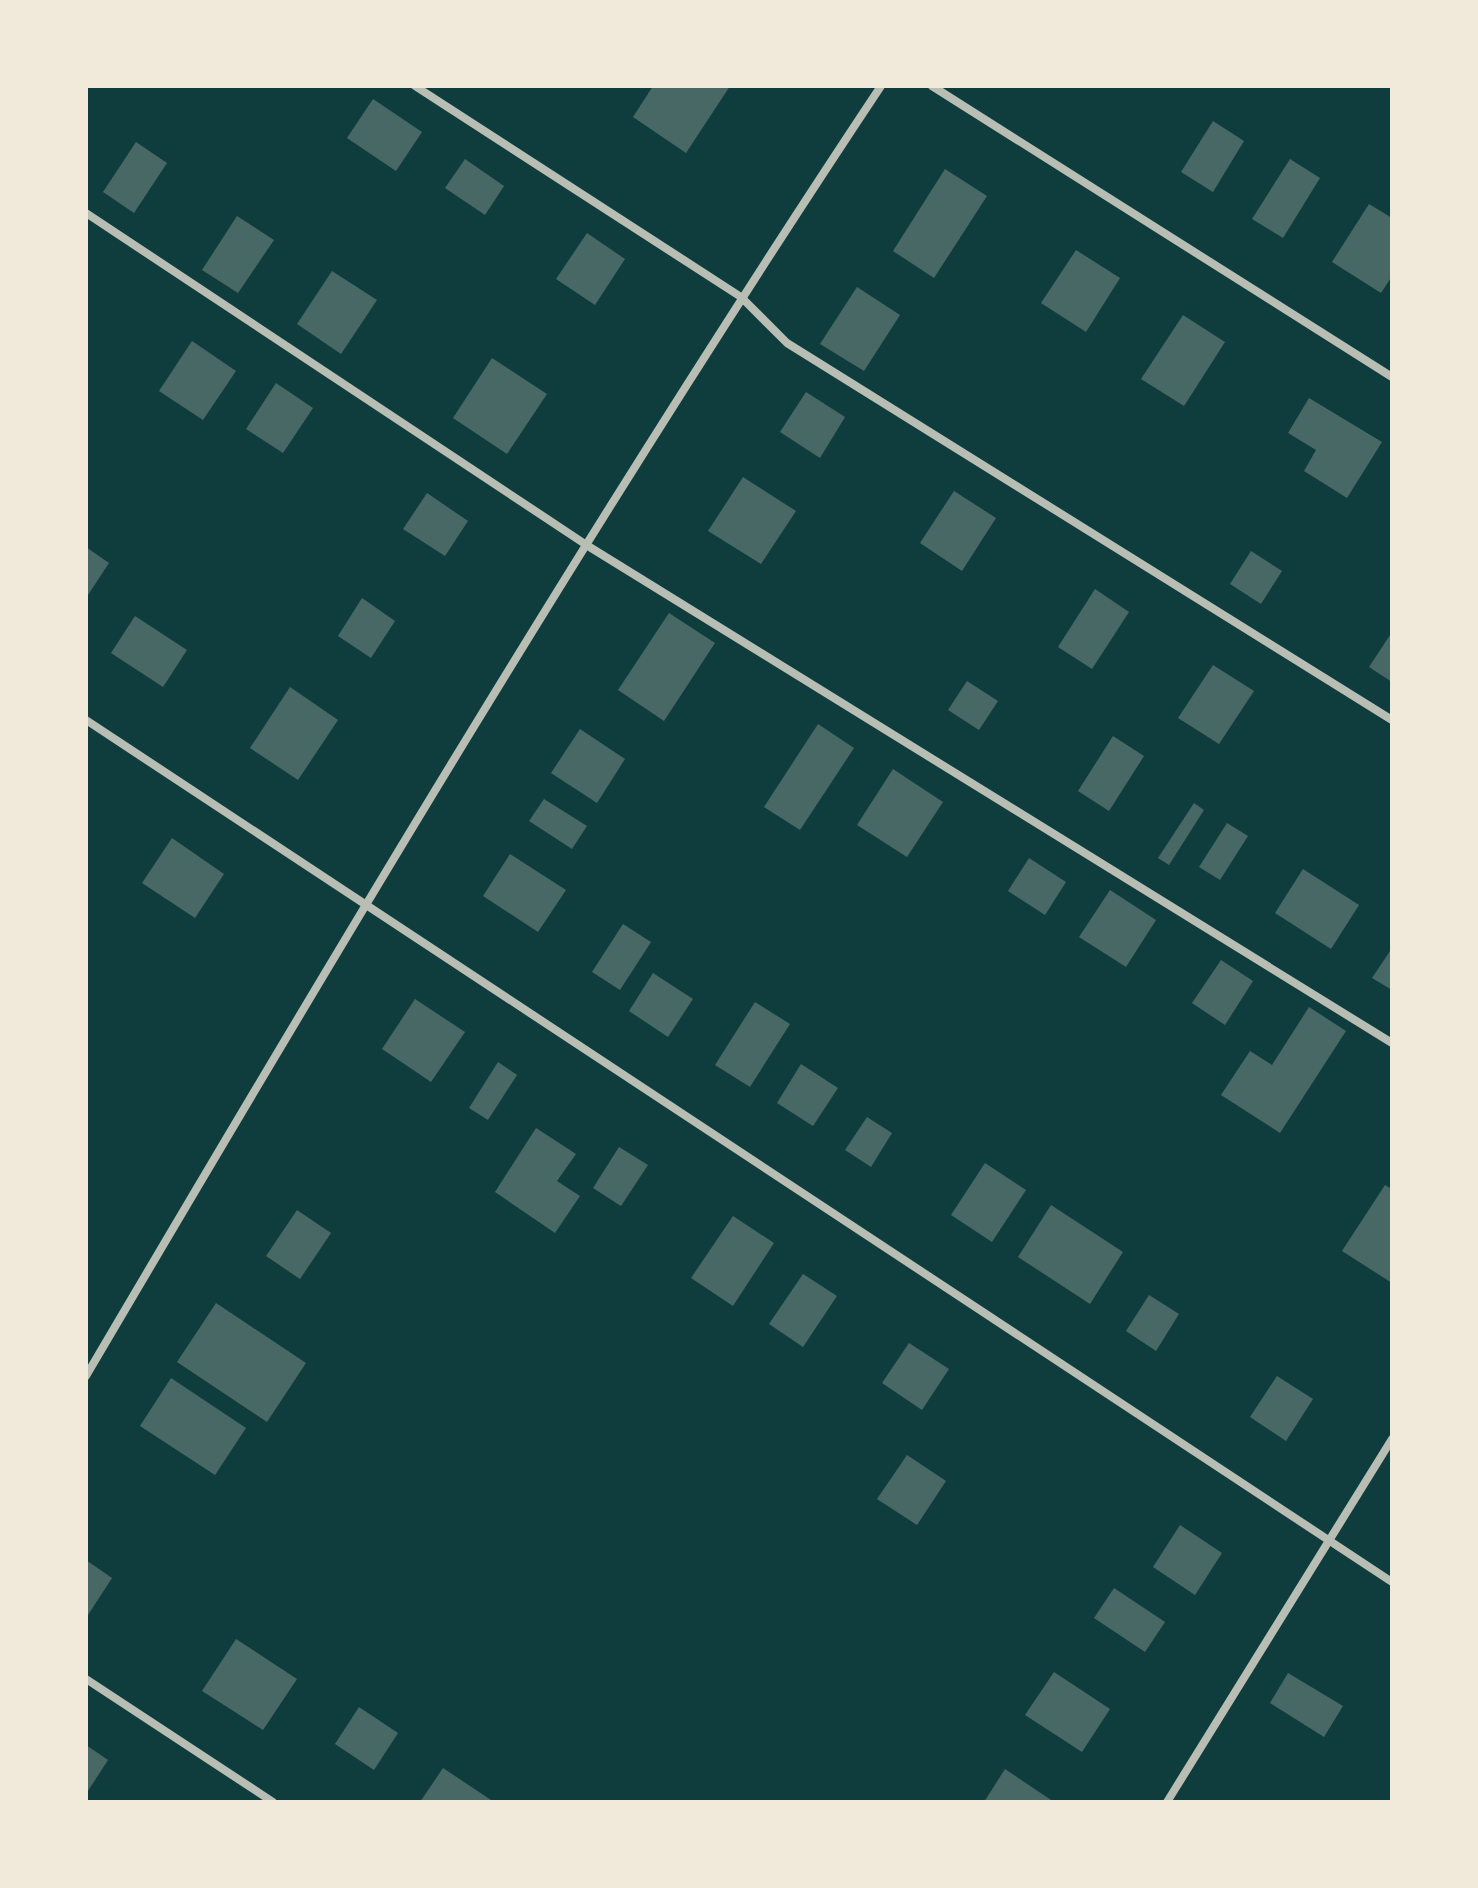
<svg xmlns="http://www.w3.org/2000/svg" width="1478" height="1888" font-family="'Exo 2',sans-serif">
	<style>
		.building { fill: #486865 }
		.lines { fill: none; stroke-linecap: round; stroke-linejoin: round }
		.minor { stroke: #b8beb3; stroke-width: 8 }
	</style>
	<rect width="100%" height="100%" fill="#0f3d3e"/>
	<g class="building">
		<path d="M653 86H730L686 153 633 117Z"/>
		<path d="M373 99 422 132 396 171 347 138Z"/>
		<path d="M1213 121 1244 141 1213 192 1181 172Z"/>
		<path d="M136 142 167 163 134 213 103 192Z"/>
		<path d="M465 159 504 186 485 215 445 188Z"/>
		<path d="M1290 159 1320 178 1283 238 1252 219Z"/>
		<path d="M945 169 987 196 934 278 893 251Z"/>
		<path d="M1369 204 1392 218V276L1381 293 1332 262Z"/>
		<path d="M237 216 274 240 238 293 202 270Z"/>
		<path d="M587 233 625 259 595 305 556 279Z"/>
		<path d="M1076 250 1120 278 1086 332 1041 303Z"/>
		<path d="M332 271 377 300 341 354 297 324Z"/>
		<path d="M857 287 900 315 864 371 820 344Z"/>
		<path d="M1183 315 1225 342 1184 406 1141 379Z"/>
		<path d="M192 341 236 371 203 420 159 391Z"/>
		<path d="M492 358 547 394 507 454 453 418Z"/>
		<path d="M276 383 313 408 283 453 246 429Z"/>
		<path d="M806 392 845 417 820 458 780 432Z"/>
		<path d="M1309 398 1382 442 1347 498 1304 471 1316 450 1288 433Z"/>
		<path d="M743 477 796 511 761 564 708 531Z"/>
		<path d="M954 491 996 518 962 571 920 543Z"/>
		<path d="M427 493 468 521 445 556 403 529Z"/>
		<path d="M86 547 109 563 86 598Z"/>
		<path d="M1251 551 1282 571 1261 604 1230 584Z"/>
		<path d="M1095 589 1129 612 1092 669 1058 647Z"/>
		<path d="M362 598 395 621 371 658 338 636Z"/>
		<path d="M669 613 715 643 664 721 618 690Z"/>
		<path d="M135 616 187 650 163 687 111 653Z"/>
		<path d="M1392 632V682L1369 667Z"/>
		<path d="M1213 665 1254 691 1219 744 1178 718Z"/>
		<path d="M967 681 998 701 979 730 948 710Z"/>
		<path d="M290 687 338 720 298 780 250 748Z"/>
		<path d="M818 724 854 748 800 830 764 807Z"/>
		<path d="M580 729 625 759 597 803 551 773Z"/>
		<path d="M1113 736 1144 756 1109 811 1078 791Z"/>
		<path d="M893 769 943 802 907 857 857 825Z"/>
		<path d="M544 799 587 826 572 849 529 821Z"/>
		<path d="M1194 803 1204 810 1169 865 1158 858Z"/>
		<path d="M1227 823 1248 836 1220 880 1199 867Z"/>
		<path d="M172 838 224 874 195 918 142 883Z"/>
		<path d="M510 854 566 890 538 932 483 896Z"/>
		<path d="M1029 858 1066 882 1045 915 1008 891Z"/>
		<path d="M1303 869 1359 905 1331 949 1275 913Z"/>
		<path d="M1110 890 1156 920 1126 967 1079 937Z"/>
		<path d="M623 924 651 942 620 990 592 972Z"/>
		<path d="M1390 951 1392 952V990L1372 978Z"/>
		<path d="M1221 960 1253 981 1225 1025 1192 1003Z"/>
		<path d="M653 973 693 999 668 1037 629 1011Z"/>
		<path d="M415 999 465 1032 431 1082 382 1049Z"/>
		<path d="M755 1002 790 1024 750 1087 715 1065Z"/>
		<path d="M1309 1007 1346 1031 1280 1133 1221 1095 1250 1051 1272 1065Z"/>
		<path d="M498 1062 517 1075 488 1120 469 1108Z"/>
		<path d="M801 1064 838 1088 813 1126 777 1103Z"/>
		<path d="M867 1117 892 1133 871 1167 845 1150Z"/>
		<path d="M536 1128 576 1154 557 1181 580 1196 555 1233 495 1192Z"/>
		<path d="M619 1147 648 1165 621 1206 593 1188Z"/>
		<path d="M985 1163 1026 1190 992 1242 951 1215Z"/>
		<path d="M1385 1185 1392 1189V1283L1342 1251Z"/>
		<path d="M1051 1205 1123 1252 1090 1304 1018 1257Z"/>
		<path d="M297 1210 331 1233 300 1279 266 1256Z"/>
		<path d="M733 1216 774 1243 733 1306 691 1278Z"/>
		<path d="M803 1274 837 1296 803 1347 769 1324Z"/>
		<path d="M1149 1295 1179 1314 1156 1351 1126 1331Z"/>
		<path d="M216 1303 306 1363 267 1422 177 1362Z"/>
		<path d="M909 1343 949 1369 922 1410 882 1383Z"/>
		<path d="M1277 1376 1313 1399 1286 1441 1250 1417Z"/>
		<path d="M171 1378 246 1428 215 1475 140 1426Z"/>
		<path d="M907 1455 946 1481 917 1525 877 1499Z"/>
		<path d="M1180 1525 1222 1553 1195 1595 1153 1567Z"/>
		<path d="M86 1560 112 1578 86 1618Z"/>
		<path d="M1114 1588 1165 1622 1145 1652 1094 1618Z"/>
		<path d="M236 1639 297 1679 263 1730 202 1691Z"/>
		<path d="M1054 1672 1110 1709 1082 1752 1025 1715Z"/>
		<path d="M1288 1673 1343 1706 1324 1737 1270 1703Z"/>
		<path d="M359 1707 398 1733 374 1770 335 1744Z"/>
		<path d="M86 1745 108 1760 86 1794Z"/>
		<path d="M443 1768 494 1802H420Z"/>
		<path d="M1005 1769 1054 1802H984Z"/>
	</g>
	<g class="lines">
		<g class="minor">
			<path d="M415 86 741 297 787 343 1392 720"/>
			<path d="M932 86 1392 377"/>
			<path d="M86 213 588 546 1392 1043"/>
			<path d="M86 720 1392 1582"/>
			<path d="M86 1376C342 941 601 507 881 86"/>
			<path d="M86 1679 273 1802"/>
			<path d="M1167 1802 1392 1439"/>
		</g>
	</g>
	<rect width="1478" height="1888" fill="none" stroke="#f1e9da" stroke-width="176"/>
</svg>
